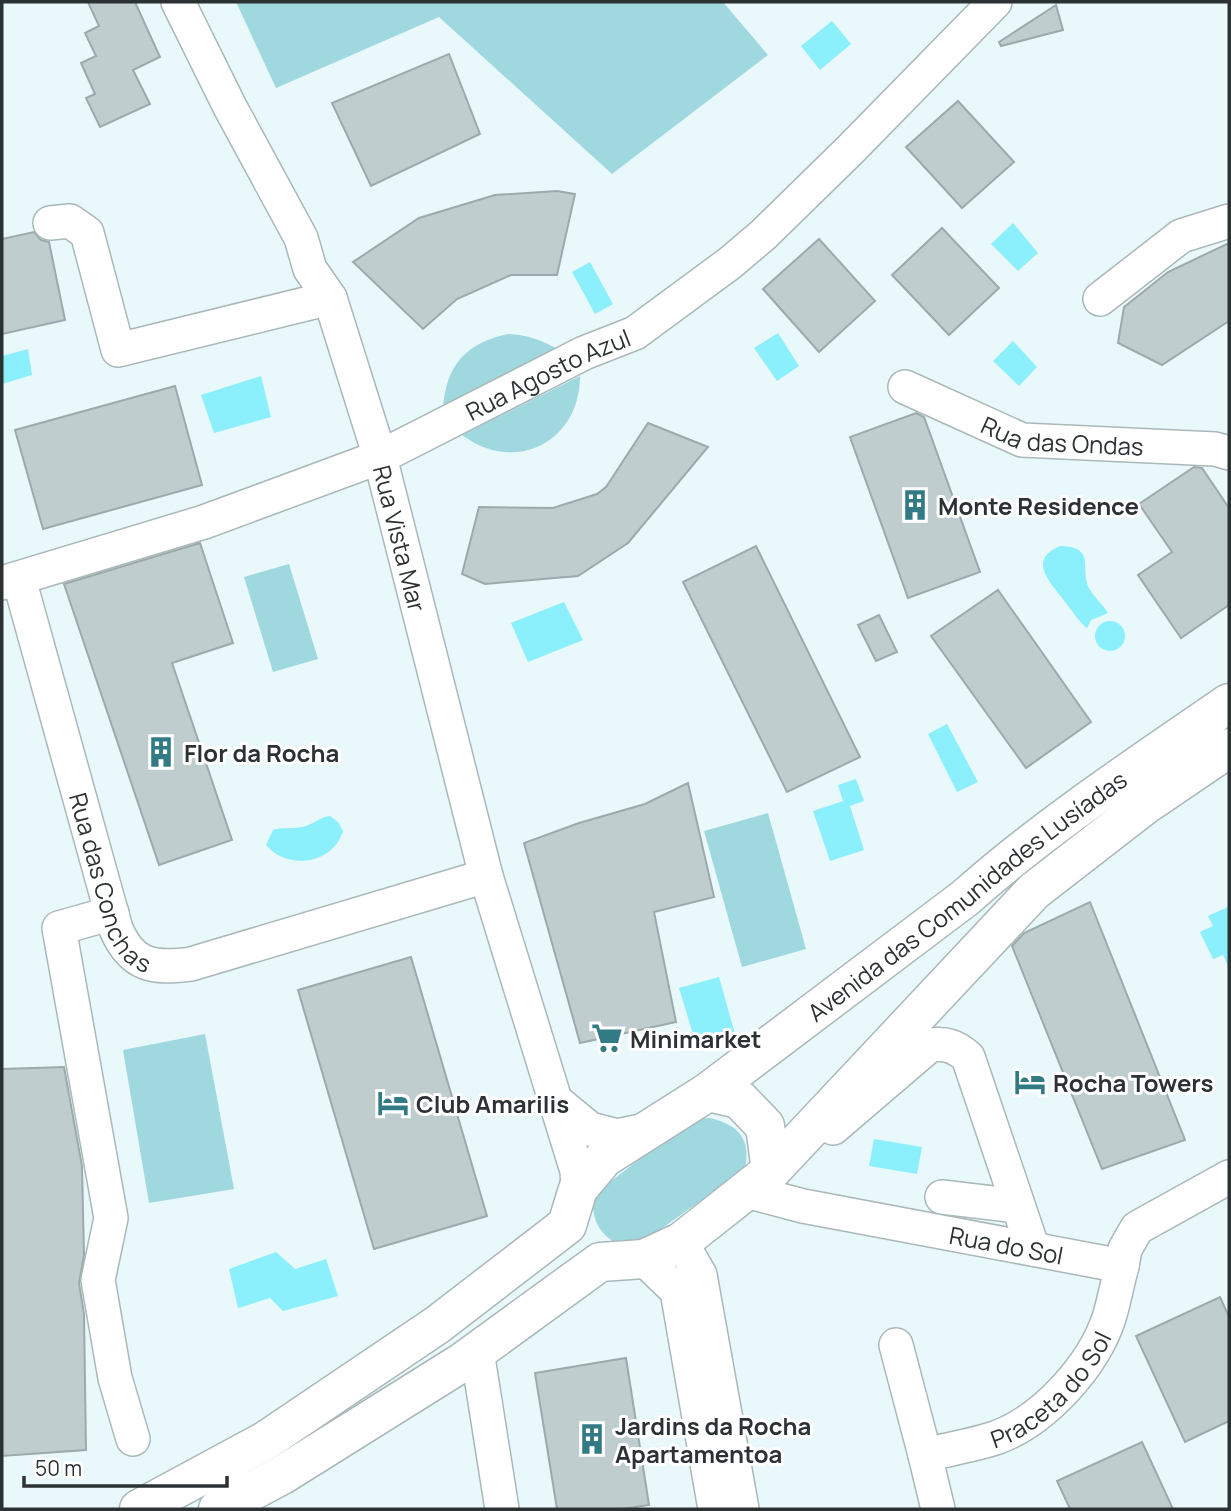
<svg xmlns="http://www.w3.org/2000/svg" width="1231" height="1511" font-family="Manrope,sans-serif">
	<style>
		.green { fill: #a0d8df }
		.water { fill: #8beffc }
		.building { fill: #c0cdcf; stroke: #9daaac; stroke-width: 2 }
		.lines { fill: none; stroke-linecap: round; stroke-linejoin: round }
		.minor-casing { stroke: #aab8ba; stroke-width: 36 }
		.major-casing { stroke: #aab8ba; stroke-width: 41 }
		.minor { stroke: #fff; stroke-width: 33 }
		.major { stroke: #fff; stroke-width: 38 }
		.labels { text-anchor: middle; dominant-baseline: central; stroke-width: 6; stroke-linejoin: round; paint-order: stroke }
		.street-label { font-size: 24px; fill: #2c3233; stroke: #fff }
		.poi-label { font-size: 24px; font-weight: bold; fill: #2c3233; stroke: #fff; text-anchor: start }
	</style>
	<rect width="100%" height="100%" fill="#e9f8fa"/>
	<g class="green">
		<path d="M236 2H723L768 55 612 174 439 17 276 88Z"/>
		<path d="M508 334C528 335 542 340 559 350L443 408C446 365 466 343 508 334Z"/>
		<path d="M580 376C580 442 515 475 462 435Z"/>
		<path d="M289 564 318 659 273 672 244 577Z"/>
		<path d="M768 813 806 949 742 967 704 831Z"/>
		<path d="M205 1034 234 1189 149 1203 123 1050Z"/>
		<path d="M710 1118C739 1125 751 1139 745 1169L640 1244 624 1248C599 1234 593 1224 592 1196L691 1119Z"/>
	</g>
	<g class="water">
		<path d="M832 21 851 44 820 70 801 46Z"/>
		<path d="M1013 223 1038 253 1018 271 991 244Z"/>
		<path d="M590 262 613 304 595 314 572 272Z"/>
		<path d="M778 333 799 366 777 381 754 348Z"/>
		<path d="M1013 341 1037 367 1019 386 993 361Z"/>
		<path d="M28 349 32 375 2 384V356Z"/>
		<path d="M261 376 271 417 214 433 201 395Z"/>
		<path d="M1061 546C1095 547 1081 567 1088 586 1093 597 1102 603 1108 613L1091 620 1087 628C1079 622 1072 611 1066 603 1052 584 1025 559 1061 546Z"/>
		<path d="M564 602 583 640 528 662 511 623Z"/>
		<circle cx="1110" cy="636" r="15"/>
		<path d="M947 724 978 782 957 792 928 734Z"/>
		<path d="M856 779 864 801 850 806 864 850 830 861 813 811 843 801 838 785Z"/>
		<path d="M330 816 338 822 343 831C333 864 288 871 266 845L273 830C283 827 292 829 302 827 313 825 319 817 330 816Z"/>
		<path d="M1228 907 1229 910V968L1223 955 1213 959 1200 932 1213 926 1208 916Z"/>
		<path d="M719 977 735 1034 696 1044 679 988Z"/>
		<path d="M874 1139 922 1147 917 1174 869 1166Z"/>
		<path d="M276 1252 295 1269 326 1259 338 1296 283 1311 270 1298 238 1308 229 1269Z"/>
	</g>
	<g class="building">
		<path d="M88 2H135L160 57 133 70 150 104 100 127 86 98 95 94 81 63 96 56 85 33 99 26Z"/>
		<path d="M1056 5 1063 30 1001 46 999 42Z"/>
		<path d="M449 54 480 134 371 186 332 103Z"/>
		<path d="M958 101 1014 162 962 208 906 147Z"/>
		<path d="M557 191 575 194 557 275H511L457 299 423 329 353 262 419 218 495 195Z"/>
		<path d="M942 228 999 288 949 335 892 275Z"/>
		<path d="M34 232 41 240 49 242 65 320 2 334V239Z"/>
		<path d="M819 239 875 301 819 352 763 289Z"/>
		<path d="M1229 243V321L1162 365 1118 343 1124 307 1168 272Z"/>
		<path d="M175 386 202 485 43 529 15 430Z"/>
		<path d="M916 413 924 417 980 572 908 598 850 437Z"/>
		<path d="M648 423 708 447 628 543 578 576 485 584 462 574 479 507 553 508 597 494 606 487Z"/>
		<path d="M1194 467 1202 468 1229 508V605L1181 638 1138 575 1172 552 1139 504Z"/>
		<path d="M200 543 233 643 172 663 232 840 159 865 64 584Z"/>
		<path d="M756 546 860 757 787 792 683 582Z"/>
		<path d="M998 590 1091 722 1026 768 931 636Z"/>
		<path d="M879 615 897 652 876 661 858 625Z"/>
		<path d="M688 783 714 897 654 912 676 1022 580 1043 524 843 579 823 645 804Z"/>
		<path d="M1090 902 1185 1140 1102 1169 1012 946 1024 933Z"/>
		<path d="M411 957 487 1216 374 1249 298 990Z"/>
		<path d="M64 1067 82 1166 84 1255 79 1283 84 1314 86 1450 2 1456V1069Z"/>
		<path d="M1220 1297 1229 1317V1421L1185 1442 1136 1336Z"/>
		<path d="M626 1358 649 1505 622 1509H557L535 1373Z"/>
		<path d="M1142 1442 1173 1509H1070L1057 1481Z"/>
	</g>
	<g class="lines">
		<defs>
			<g id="minor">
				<path id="s1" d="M178 2 230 107 301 238 310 269 330 298 380 457 486 876 577 1171 578 1189"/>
				<path d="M50 223 70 221 87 233 118 350 330 298"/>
				<path d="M1100 299 1181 236 1229 221"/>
				<path id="s2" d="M905 387 1022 440 1215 449 1229 453"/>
				<path id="s3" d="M19 579 116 929C132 966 153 969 191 964L486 876"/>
				<path id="s4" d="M2 583 204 522 380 457 584 353 635 333 730 263 763 235 850 150 995 2"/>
				<path d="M112 913 59 928 111 1218 98 1280 115 1378 133 1439"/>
				<path d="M556 1101 590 1129 617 1136 646 1130"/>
				<path d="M833 1128 930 1045C946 1043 955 1046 968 1057L1033 1249"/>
				<path id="s5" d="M746 1191 803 1206 1122 1266 1125 1249 1137 1228 1229 1177"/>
				<path d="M942 1197 1018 1206"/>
				<path d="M681 1242 700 1275 742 1509"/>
				<path d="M644 1259 677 1291 715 1509"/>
				<path id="s6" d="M896 1345 925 1455C949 1449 975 1445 998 1437 1045 1419 1093 1366 1109 1318 1114 1302 1117 1284 1122 1266"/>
				<path d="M477 1351 502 1509"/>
				<path d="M925 1455 938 1509"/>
			</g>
			<g id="major">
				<path d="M708 1092 739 1099 765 1126 771 1171"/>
				<path id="s7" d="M139 1509 265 1441 437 1325 567 1225 578 1189 604 1158 708 1092 965 898C1046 826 1139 765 1229 703"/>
				<path d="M218 1509 282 1475 461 1363 600 1262 644 1259 681 1242 771 1171 1034 891 1145 805 1229 748"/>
			</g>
		</defs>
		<use href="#minor" class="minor-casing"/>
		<use href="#major" class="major-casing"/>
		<use href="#minor" class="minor"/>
		<use href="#major" class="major"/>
	</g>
	<defs>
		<symbol id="building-bare" viewBox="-9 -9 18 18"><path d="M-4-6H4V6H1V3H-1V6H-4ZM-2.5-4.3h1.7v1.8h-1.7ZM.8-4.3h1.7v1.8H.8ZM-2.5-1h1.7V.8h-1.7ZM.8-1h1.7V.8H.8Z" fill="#337b84" stroke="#fff" stroke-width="2.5" paint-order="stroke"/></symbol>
		<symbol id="supermarket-bare" viewBox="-9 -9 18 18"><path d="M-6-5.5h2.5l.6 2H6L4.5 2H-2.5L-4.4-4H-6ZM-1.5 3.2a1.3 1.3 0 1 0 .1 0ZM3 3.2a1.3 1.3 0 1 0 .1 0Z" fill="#337b84" stroke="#fff" stroke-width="2.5" paint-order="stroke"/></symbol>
		<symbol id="hotel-bare" viewBox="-9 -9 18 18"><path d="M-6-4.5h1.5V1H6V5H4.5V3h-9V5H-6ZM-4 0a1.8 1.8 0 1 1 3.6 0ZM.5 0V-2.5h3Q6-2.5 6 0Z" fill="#337b84" stroke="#fff" stroke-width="2.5" paint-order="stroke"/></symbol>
	</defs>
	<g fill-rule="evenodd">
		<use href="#building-bare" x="893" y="483" width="44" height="44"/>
		<use href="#building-bare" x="139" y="730" width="44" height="44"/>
		<use href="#supermarket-bare" x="585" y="1016" width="44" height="44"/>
		<use href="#hotel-bare" x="1008" y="1060" width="44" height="44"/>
		<use href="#hotel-bare" x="371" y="1081" width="44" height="44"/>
		<use href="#building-bare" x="570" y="1417" width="44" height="44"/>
	</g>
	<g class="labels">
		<g class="street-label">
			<text stroke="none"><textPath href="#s4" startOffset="586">Rua Agosto Azul</textPath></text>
			<text stroke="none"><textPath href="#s2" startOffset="168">Rua das Ondas</textPath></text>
			<text stroke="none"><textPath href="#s1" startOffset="584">Rua Vista Mar</textPath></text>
			<text stroke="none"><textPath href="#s3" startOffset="318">Rua das Conchas</textPath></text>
			<text stroke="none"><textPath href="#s7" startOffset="1041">Avenida das Comunidades Lusíadas</textPath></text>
			<text stroke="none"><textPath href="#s5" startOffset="266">Rua do Sol</textPath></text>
			<text stroke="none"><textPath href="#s6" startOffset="261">Praceta do Sol</textPath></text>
		</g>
		<g class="poi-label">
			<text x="938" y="505">Monte Residence</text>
			<text x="184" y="752">Flor da Rocha</text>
			<text x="630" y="1038">Minimarket</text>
			<text x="1053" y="1082">Rocha Towers</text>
			<text x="416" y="1103">Club Amarilis</text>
			<text x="615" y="1425">Jardins da Rocha<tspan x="615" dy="28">Apartamentoa</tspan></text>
		</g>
	</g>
	<rect width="1231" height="1511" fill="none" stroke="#2c3233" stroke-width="7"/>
	<path d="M24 1476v10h203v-10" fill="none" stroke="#2c3233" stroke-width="3.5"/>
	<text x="35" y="1476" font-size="21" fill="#2c3233" stroke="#ffffff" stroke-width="5" paint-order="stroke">50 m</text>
</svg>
